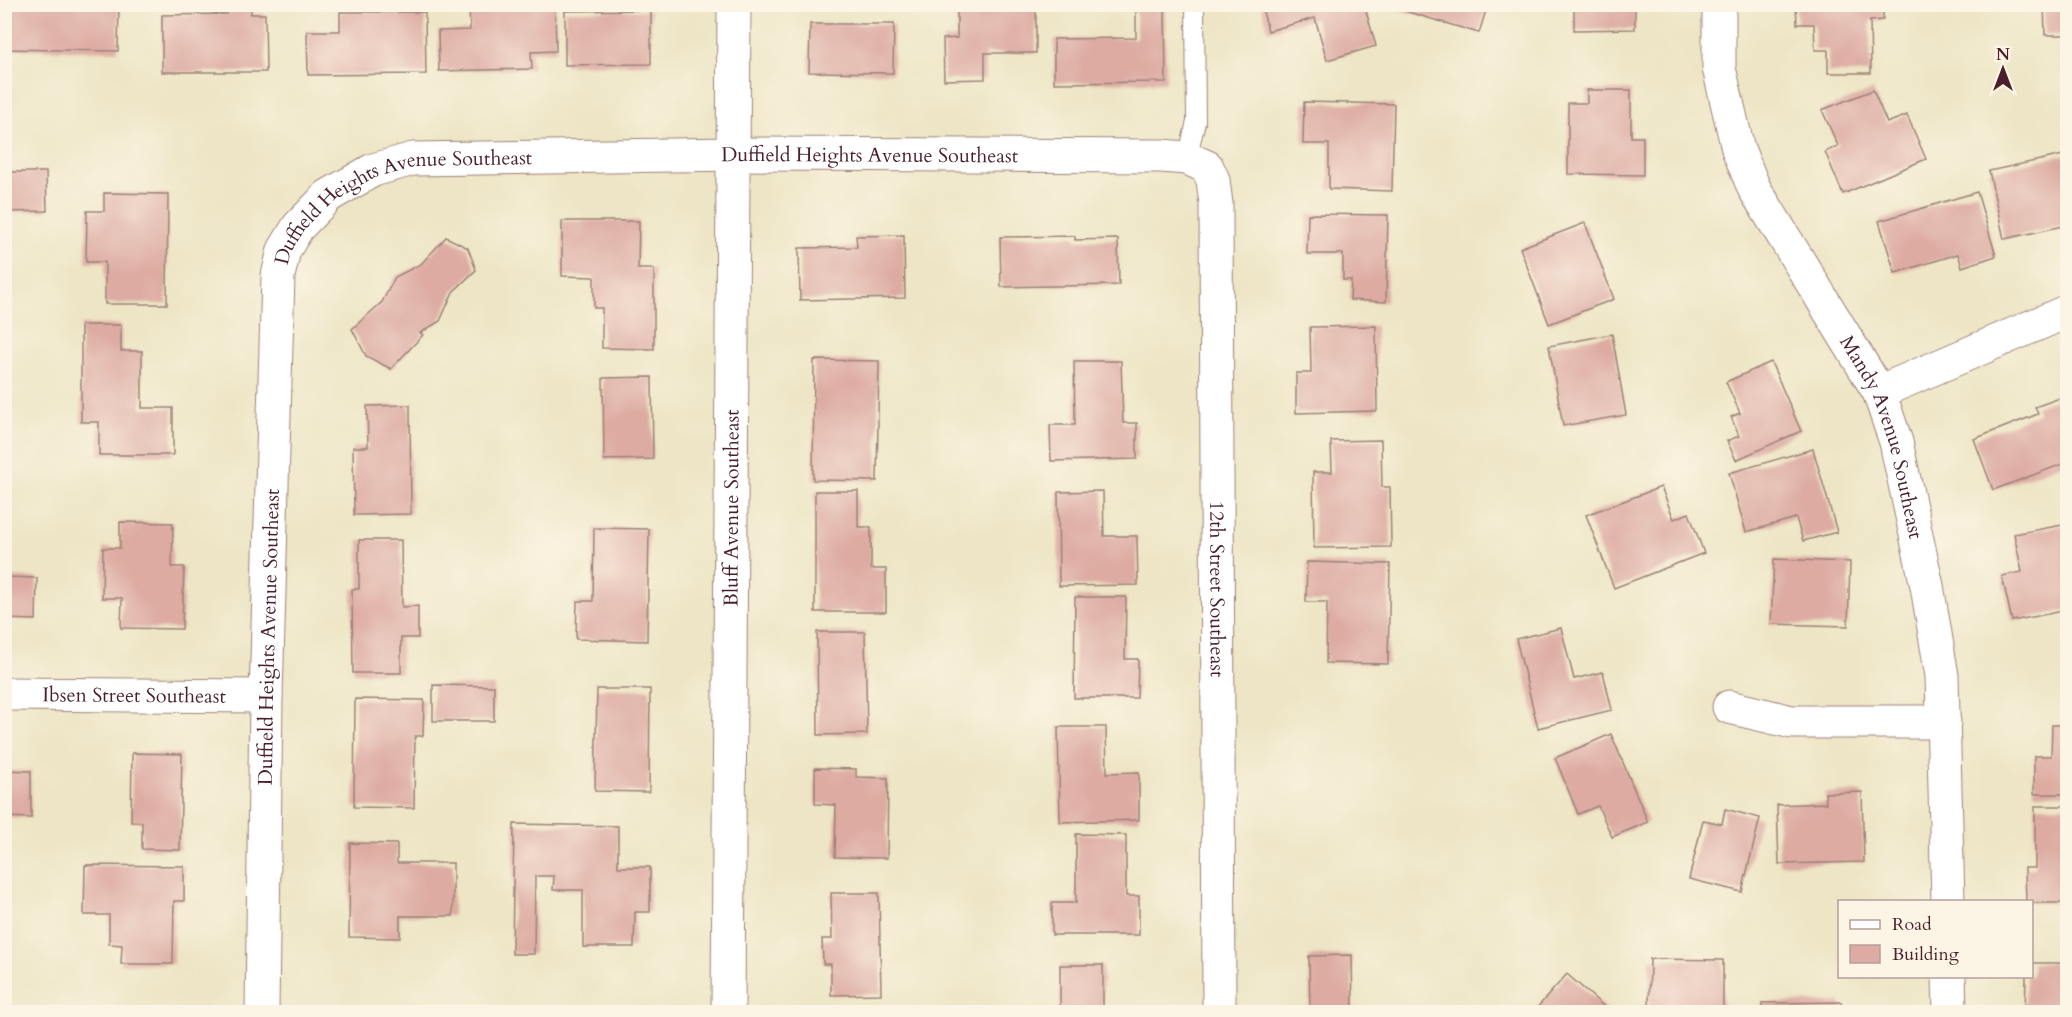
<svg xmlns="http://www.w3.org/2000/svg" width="2072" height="1017" font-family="Cardo,serif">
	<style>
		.building { fill: #ddaba2 }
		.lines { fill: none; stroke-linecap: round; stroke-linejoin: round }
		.service-casing { stroke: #9c8278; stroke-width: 20 }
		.minor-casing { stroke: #9c8278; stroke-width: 35 }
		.service { stroke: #fff; stroke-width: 18 }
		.minor { stroke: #fff; stroke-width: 33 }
		.labels { text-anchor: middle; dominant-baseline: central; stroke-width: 6; stroke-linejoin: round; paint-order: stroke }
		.street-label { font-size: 20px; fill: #4a1f2b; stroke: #fcf5e5 }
	</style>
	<rect width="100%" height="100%" fill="#fcf5e5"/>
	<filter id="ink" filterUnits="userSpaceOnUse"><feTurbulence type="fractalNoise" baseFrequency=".0167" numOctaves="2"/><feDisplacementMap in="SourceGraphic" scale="12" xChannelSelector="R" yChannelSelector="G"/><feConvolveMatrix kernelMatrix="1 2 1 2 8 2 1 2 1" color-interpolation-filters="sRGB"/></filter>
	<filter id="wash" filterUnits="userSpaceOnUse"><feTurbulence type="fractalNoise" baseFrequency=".008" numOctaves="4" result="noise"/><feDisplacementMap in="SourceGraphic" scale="24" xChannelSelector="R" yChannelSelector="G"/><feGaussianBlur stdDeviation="1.35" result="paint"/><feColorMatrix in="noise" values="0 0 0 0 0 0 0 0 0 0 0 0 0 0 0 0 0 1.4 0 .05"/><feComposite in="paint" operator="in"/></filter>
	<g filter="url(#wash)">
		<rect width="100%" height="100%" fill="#ede5c5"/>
		<g id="blocks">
			<g class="building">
				<path d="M4 4 119 6 118 51 4 49Z"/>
				<path d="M227 4H251V14H265L266 72H162V15L227 14Z"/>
				<path d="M555 4 556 51 531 52 532 69 439 71 438 31 470 30 469 6Z"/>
				<path d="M1261 4H1364L1376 46 1327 60 1315 18 1268 31Z"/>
				<path d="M1391 4H1488L1479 33 1391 7Z"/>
				<path d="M1574 4H1635V29L1574 30Z"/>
				<path d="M2044 4H2068V35H2045Z"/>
				<path d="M957 5H1036V53H985V79L944 80 943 39 957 38Z"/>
				<path d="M1136 5H1165L1166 82 1054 83V39L1136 38Z"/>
				<path d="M1796 5H1883V20L1870 21 1871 73H1828V50H1815L1814 24H1797Z"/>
				<path d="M651 10V64L565 65V11Z"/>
				<path d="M340 12H425L426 74 308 75 307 31H340Z"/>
				<path d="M810 24H894L893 73 809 72Z"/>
				<path d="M1587 90H1631V137H1643V175L1568 174V103H1587Z"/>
				<path d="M1873 90 1887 123 1907 115 1926 159 1843 194 1825 152 1838 146 1822 110Z"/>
				<path d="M1304 102 1394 104 1392 191 1329 189V144H1303Z"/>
				<path d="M2068 154V225L2004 239 1989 171Z"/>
				<path d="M5 172H46L47 211 6 212Z"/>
				<path d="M1977 192 1996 256 1962 267 1958 254 1895 273 1879 221Z"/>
				<path d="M104 193 168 194 167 304H105V262H86L87 211H104Z"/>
				<path d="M1308 214 1388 215 1386 302 1350 300 1351 280H1343V254H1307Z"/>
				<path d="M562 221H639L638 269H654V349L602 348V308H594V277L562 276Z"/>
				<path d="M1585 223 1614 299 1549 324 1520 248Z"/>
				<path d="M904 235 905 298 800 300 799 248 857 247 856 236Z"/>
				<path d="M1075 236V240L1118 239 1119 285 1001 287 1000 237Z"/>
				<path d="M446 237 468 248 476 270 453 292 440 321 420 333 423 335 391 369 366 356 352 329 382 302 395 277 421 264Z"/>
				<path d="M81 325H121V351H142V408H173V455H99V422H81Z"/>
				<path d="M1376 326 1377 411 1296 413V373H1311L1310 327Z"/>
				<path d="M1612 334 1626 415 1563 426 1549 346Z"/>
				<path d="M814 360 879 361 877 481 813 480Z"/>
				<path d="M1074 361H1121L1123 423H1137V459L1051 461 1050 425H1075Z"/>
				<path d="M1771 362 1801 431 1736 460 1727 441 1739 436 1731 417 1740 413 1726 382Z"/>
				<path d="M652 377 653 459 604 460 603 378Z"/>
				<path d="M2068 395V462L1993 490 1974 439 2038 414 2035 407Z"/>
				<path d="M410 405 411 514 354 515 353 447H368L367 406Z"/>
				<path d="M1381 440 1382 487H1390L1391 547 1314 548 1313 472H1332L1331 441Z"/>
				<path d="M1813 449 1837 532 1803 541 1796 518 1746 532 1729 473Z"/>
				<path d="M1661 487 1674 519 1689 513 1704 553 1614 588 1586 515Z"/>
				<path d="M815 491H858V527H871V569H886V612H815Z"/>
				<path d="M1103 491 1104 536H1137L1138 585 1059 586 1058 492Z"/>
				<path d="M120 522 173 523 172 567H184L182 629 121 628 122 598H102L103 548H120Z"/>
				<path d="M2068 524V610L2012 621 2002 576 2022 572 2014 534Z"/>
				<path d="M594 528 649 529 647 641 576 639 577 601H593Z"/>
				<path d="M359 540H401L402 607 418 606V638H401V673H353L352 589H359Z"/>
				<path d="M1774 559 1850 562 1848 626 1771 624Z"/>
				<path d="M1307 562 1390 564 1388 664 1326 663 1327 602H1306Z"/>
				<path d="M5 577 37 578 36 620 4 619Z"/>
				<path d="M1075 597H1126L1125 659H1138L1137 698H1074Z"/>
				<path d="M1561 628 1574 679 1603 672 1612 710 1538 728 1516 639Z"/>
				<path d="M817 632H865L867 734 818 735Z"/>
				<path d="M433 685 494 686V721H433Z"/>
				<path d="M597 689H650L649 792 595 791Z"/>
				<path d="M355 699 424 700 423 736H415L414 808 354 807Z"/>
				<path d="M2052 725H2068V794H2034V756H2051Z"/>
				<path d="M1058 727H1106L1107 773 1139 772V820L1060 822Z"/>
				<path d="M1611 734 1648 822 1612 837 1598 806 1578 814 1555 758Z"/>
				<path d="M132 753 182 754 180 850 142 849V822H131Z"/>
				<path d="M815 768 856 769V777L888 778 887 858 835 857 836 805 815 804Z"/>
				<path d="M4 770 31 771V818L4 817Z"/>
				<path d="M1862 792 1864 862 1779 864 1777 805 1826 803 1825 793Z"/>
				<path d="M2035 806H2068V903H2032V902H2026L2025 868H2035Z"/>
				<path d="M1725 809 1760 818 1742 892 1689 879 1703 820 1722 824Z"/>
				<path d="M514 824 618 826V867H650V912H635L634 947H583V890H553L554 876H535L534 954H512Z"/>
				<path d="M1076 834 1126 835V896H1139V935H1052V903H1076Z"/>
				<path d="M350 843 397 844V863H453V916H400V938L349 937Z"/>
				<path d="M85 865 184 866V901H174L173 964H121L122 945 109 944V915H84Z"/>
				<path d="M831 893H879L881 994 831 995V964H823L822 939H832Z"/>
				<path d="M1352 955 1353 1011 1310 1012 1309 956Z"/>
				<path d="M1650 959 1723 960V1012L1649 1011Z"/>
				<path d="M2032 963H2068V1012H2025L2026 976H2032Z"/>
				<path d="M1060 965H1103V1009H1139V1012H1060Z"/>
				<path d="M1567 974 1610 1012H1539L1536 1009Z"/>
				<path d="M1841 1002 1842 1012H1762V1003Z"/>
			</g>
		</g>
	</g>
	<g filter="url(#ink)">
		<use href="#blocks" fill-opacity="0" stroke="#9c8278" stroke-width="1.5"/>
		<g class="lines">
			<defs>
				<path id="service" d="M1187 158 1196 122 1195 4"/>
				<g id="minor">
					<path id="s1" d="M1719 4V68L1738 149 1754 188 1879 392 1896 442 1927 586 1942 676 1948 902"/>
					<path d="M1879 392 2068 311"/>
					<path id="s2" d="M4 694 266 696"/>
					<path d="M1729 707 1792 722H1944"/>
					<path d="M1949 976 1950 1012"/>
					<path id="s3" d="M262 1012 266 696 278 276 284 250 298 227 328 196 373 170 413 159 734 154 1161 156 1187 158 1207 167 1213 180 1216 204 1219 1012"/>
					<path id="s4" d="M728 1012 734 4"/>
				</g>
			</defs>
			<use href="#service" class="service-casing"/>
			<use href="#minor" class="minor-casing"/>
			<use href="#service" class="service"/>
			<use href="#minor" class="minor"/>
		</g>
	</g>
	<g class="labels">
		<g class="street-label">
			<text stroke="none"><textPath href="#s3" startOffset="1383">Duffield Heights Avenue Southeast</textPath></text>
			<text stroke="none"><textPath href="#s3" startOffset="897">Duffield Heights Avenue Southeast</textPath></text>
			<text stroke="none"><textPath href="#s1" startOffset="472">Mandy Avenue Southeast</textPath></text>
			<text stroke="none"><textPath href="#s4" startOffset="504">Bluff Avenue Southeast</textPath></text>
			<text stroke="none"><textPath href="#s3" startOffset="2146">12th Street Southeast</textPath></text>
			<text stroke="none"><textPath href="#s3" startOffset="375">Duffield Heights Avenue Southeast</textPath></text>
			<text stroke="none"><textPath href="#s2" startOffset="130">Ibsen Street Southeast</textPath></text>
		</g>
	</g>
	<rect width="2072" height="1017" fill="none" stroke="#fcf5e5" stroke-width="24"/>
	<rect x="1838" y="900" width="195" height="78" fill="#fcf5e5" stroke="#b59f9b" stroke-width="1.5"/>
	<rect x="1850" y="920" width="30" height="9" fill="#ffffff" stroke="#b59f9b" stroke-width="1.5"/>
	<text x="1892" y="930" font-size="18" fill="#4a1f2b">Road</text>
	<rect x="1850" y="945" width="30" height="18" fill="#ddaba2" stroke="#b59f9b" stroke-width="1.5"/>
	<text x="1892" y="960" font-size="18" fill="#4a1f2b">Building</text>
	<g transform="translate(2003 69)" stroke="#fcf5e5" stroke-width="4.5" paint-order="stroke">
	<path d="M0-4.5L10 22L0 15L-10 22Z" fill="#4a1f2b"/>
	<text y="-9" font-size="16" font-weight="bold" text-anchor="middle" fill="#4a1f2b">N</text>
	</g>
</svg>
